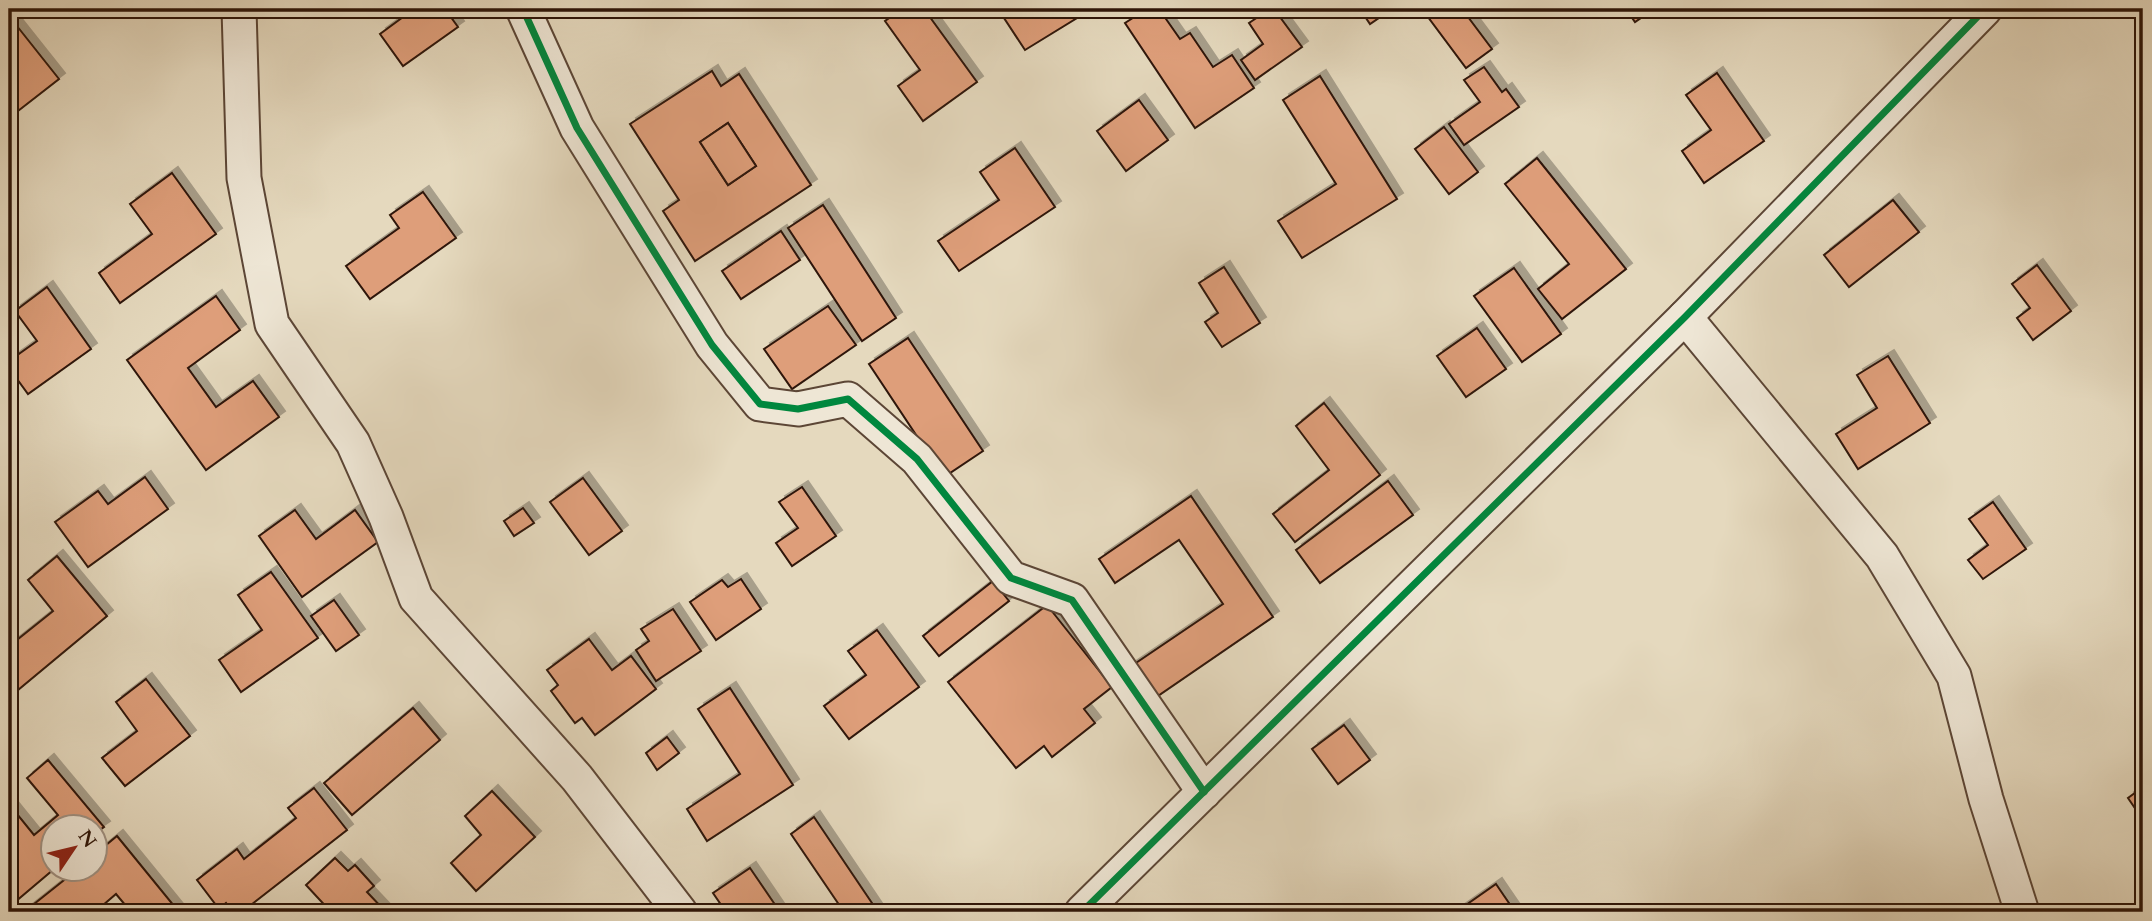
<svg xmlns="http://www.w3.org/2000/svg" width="2152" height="921" font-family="Cardo,serif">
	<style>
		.building { fill: #de9e7a; stroke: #2e1508; stroke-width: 2; fill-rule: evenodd; filter: url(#shadow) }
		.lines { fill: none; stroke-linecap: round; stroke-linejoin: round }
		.minor-casing { stroke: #5c4636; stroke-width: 37 }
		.minor { stroke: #eee6d5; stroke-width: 33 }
		.cycleway-casing { stroke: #eee6d5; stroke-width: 11 }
		.cycleway { stroke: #00873e; stroke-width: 7 }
	</style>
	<defs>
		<filter id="shadow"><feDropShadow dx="6" dy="-6" stdDeviation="0" flood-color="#0004"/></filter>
	</defs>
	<rect width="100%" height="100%" fill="#e5d9be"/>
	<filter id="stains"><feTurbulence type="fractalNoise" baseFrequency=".00286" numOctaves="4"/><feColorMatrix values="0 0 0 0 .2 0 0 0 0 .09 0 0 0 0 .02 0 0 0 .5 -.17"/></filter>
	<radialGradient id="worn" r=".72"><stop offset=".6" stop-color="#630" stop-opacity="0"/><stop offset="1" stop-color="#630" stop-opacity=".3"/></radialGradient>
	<g class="building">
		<path d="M414 9H445L458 27 403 66 380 34Z"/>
		<path d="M902 9H924L977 82 923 121 898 86 920 70 885 21Z"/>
		<path d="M1018 9H1089L1090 10 1025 50 1004 18Z"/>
		<path d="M1147 9H1159L1180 39 1190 33 1213 67 1232 55 1254 88 1195 128 1125 23Z"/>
		<path d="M1270 9H1274L1302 47 1255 80 1241 60 1263 44 1249 23Z"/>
		<path d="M1360 9H1392L1370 24Z"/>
		<path d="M1422 9H1462L1492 49 1466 68Z"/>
		<path d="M1626 9H1654L1635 22Z"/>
		<path d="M9 16 59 79 9 118Z"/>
		<path d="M1484 67 1502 92 1506 89 1519 107 1464 145 1449 124 1480 102 1464 80Z"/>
		<path d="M712 71 721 86 739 74 811 185 695 261 663 211 679 200 630 124ZM728 123 756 166 728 185 700 142Z"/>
		<path d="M1717 73 1764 141 1704 183 1682 151 1711 130 1686 95Z"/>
		<path d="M1320 76 1397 199 1302 258 1278 221 1336 184 1283 100Z"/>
		<path d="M1139 100 1168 140 1126 171 1097 131Z"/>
		<path d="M728 123 756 166 728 185 700 142Z"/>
		<path d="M1444 127 1478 172 1449 194 1415 149Z"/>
		<path d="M1015 148 1055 207 959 271 938 241 999 200 980 172Z"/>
		<path d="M1537 158 1626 269 1562 319 1538 289 1569 264 1505 184Z"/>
		<path d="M172 173 216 234 120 303 99 273 152 234 130 204Z"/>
		<path d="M423 192 456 238 370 299 346 266 399 228 390 215Z"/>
		<path d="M1893 200 1919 232 1849 287 1824 255Z"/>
		<path d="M823 205 896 318 862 341 788 228Z"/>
		<path d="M781 231 800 260 741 299 722 271Z"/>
		<path d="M2037 265 2071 311 2033 340 2017 318 2030 308 2012 284Z"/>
		<path d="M1224 267 1260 323 1222 347 1205 322 1218 313 1199 283Z"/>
		<path d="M1514 268 1561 334 1522 362 1474 296Z"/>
		<path d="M47 287 91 349 28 394 9 368V361L37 341 15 311Z"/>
		<path d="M216 296 240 330 188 368 216 407 253 381 279 417 206 470 127 360Z"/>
		<path d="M828 306 856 345 792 389 764 349Z"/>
		<path d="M1477 328 1506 369 1466 397 1437 356Z"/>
		<path d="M908 338 983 451 944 477 869 364Z"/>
		<path d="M1888 356 1930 423 1858 469 1836 434 1877 408 1857 375Z"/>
		<path d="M1324 403 1380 475 1295 542 1273 514 1329 470 1296 426Z"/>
		<path d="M145 477 168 509 88 567 55 522 98 491 108 504Z"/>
		<path d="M583 478 622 531 589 555 550 502Z"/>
		<path d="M1388 481 1413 515 1320 583 1296 550Z"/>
		<path d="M802 487 836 536 792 566 776 543 798 528 779 502Z"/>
		<path d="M1191 496 1273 617 1152 700 1130 667 1223 604 1179 540 1115 583 1099 559Z"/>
		<path d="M1993 502 2026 549 1983 579 1968 560 1988 545 1969 519Z"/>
		<path d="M523 508 534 523 514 536 504 521Z"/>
		<path d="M295 510 316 539 355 510 378 542 302 597 259 536Z"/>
		<path d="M57 556 107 616 12 695 9 691V638L13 643 53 611 28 580Z"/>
		<path d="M271 572 318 638 241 692 219 660 262 630 238 595Z"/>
		<path d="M741 579 761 609 716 640 690 602 722 580 728 587Z"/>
		<path d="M993 581 1009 601 939 656 923 636Z"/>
		<path d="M334 600 359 635 336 651 311 616Z"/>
		<path d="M1047 605 1112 687 1084 709 1095 723 1052 757 1044 746 1016 768 948 682Z"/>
		<path d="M673 609 701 651 656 681 636 650 649 641 641 629Z"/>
		<path d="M877 630 919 687 849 739 824 706 866 675 848 651Z"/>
		<path d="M589 639 612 670 631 656 656 689 595 735 582 718 575 723 551 691 558 685 547 670Z"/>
		<path d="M146 679 190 736 125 786 102 758 137 731 116 702Z"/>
		<path d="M730 688 793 785 707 841 687 809 740 774 698 709Z"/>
		<path d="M413 708 440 740 352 815 324 783Z"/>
		<path d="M1344 725 1370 760 1338 784 1312 749Z"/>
		<path d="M667 737 679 753 657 770 646 753Z"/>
		<path d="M48 760 104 827 94 834V827H52L54 869 15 902 9 894V804L34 835 58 815 27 778Z"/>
		<path d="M2143 787V820L2128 798Z"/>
		<path d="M314 788 347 830 242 912H233L226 903 219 909 197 880 237 849 244 859 296 818 288 808Z"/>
		<path d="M492 791 535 837 476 891 451 863 481 835 465 816Z"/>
		<path d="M814 817 878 912H844L791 834Z"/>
		<path d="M117 836 179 912H131L116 894 95 912H24L78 869H94V855Z"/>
		<path d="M335 858 348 871 355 865 374 886 367 892 386 912H331L306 885Z"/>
		<path d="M750 868 780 912H726L713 893Z"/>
		<path d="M1496 884 1513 909 1508 912H1456Z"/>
	</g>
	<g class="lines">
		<defs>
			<g id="minor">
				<path d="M239 9 244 178 272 324 353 443 386 517 416 598 577 778 680 912"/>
				<path d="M523 9 577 128 712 345 760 404 798 409 848 399 917 459 1011 578 1072 600 1204 792"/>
				<path d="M1685 317 1882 556 1954 676 1986 799 2022 912"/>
				<path d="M1082 912 1685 317 1985 9"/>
			</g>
		</defs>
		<use href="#minor" class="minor-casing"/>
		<use href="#minor" class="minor"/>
		<defs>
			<g id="cycleway">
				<path d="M523 9 577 128 712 345 760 404 798 409 848 399 917 459 1011 578 1072 600 1204 792"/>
				<path d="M1082 912 1685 317 1985 9"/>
			</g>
		</defs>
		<use href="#cycleway" class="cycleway-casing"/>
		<use href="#cycleway" class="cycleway"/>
	</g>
	<rect width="2152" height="921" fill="none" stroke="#e5d9be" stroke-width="35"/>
	<rect x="10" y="10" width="2131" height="900" fill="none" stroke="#2e1508" stroke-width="3.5"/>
	<rect x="18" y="18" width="2117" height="886" fill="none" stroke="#2e1508" stroke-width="2"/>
	<g transform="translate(74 848) rotate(55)"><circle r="33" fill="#eee6d5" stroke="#a19283" stroke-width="2"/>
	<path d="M0-5L12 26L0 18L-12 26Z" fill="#8f2418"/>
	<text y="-10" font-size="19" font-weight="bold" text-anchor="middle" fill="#2e1508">N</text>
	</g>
	<rect width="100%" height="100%" filter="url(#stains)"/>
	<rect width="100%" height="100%" fill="url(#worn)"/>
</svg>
